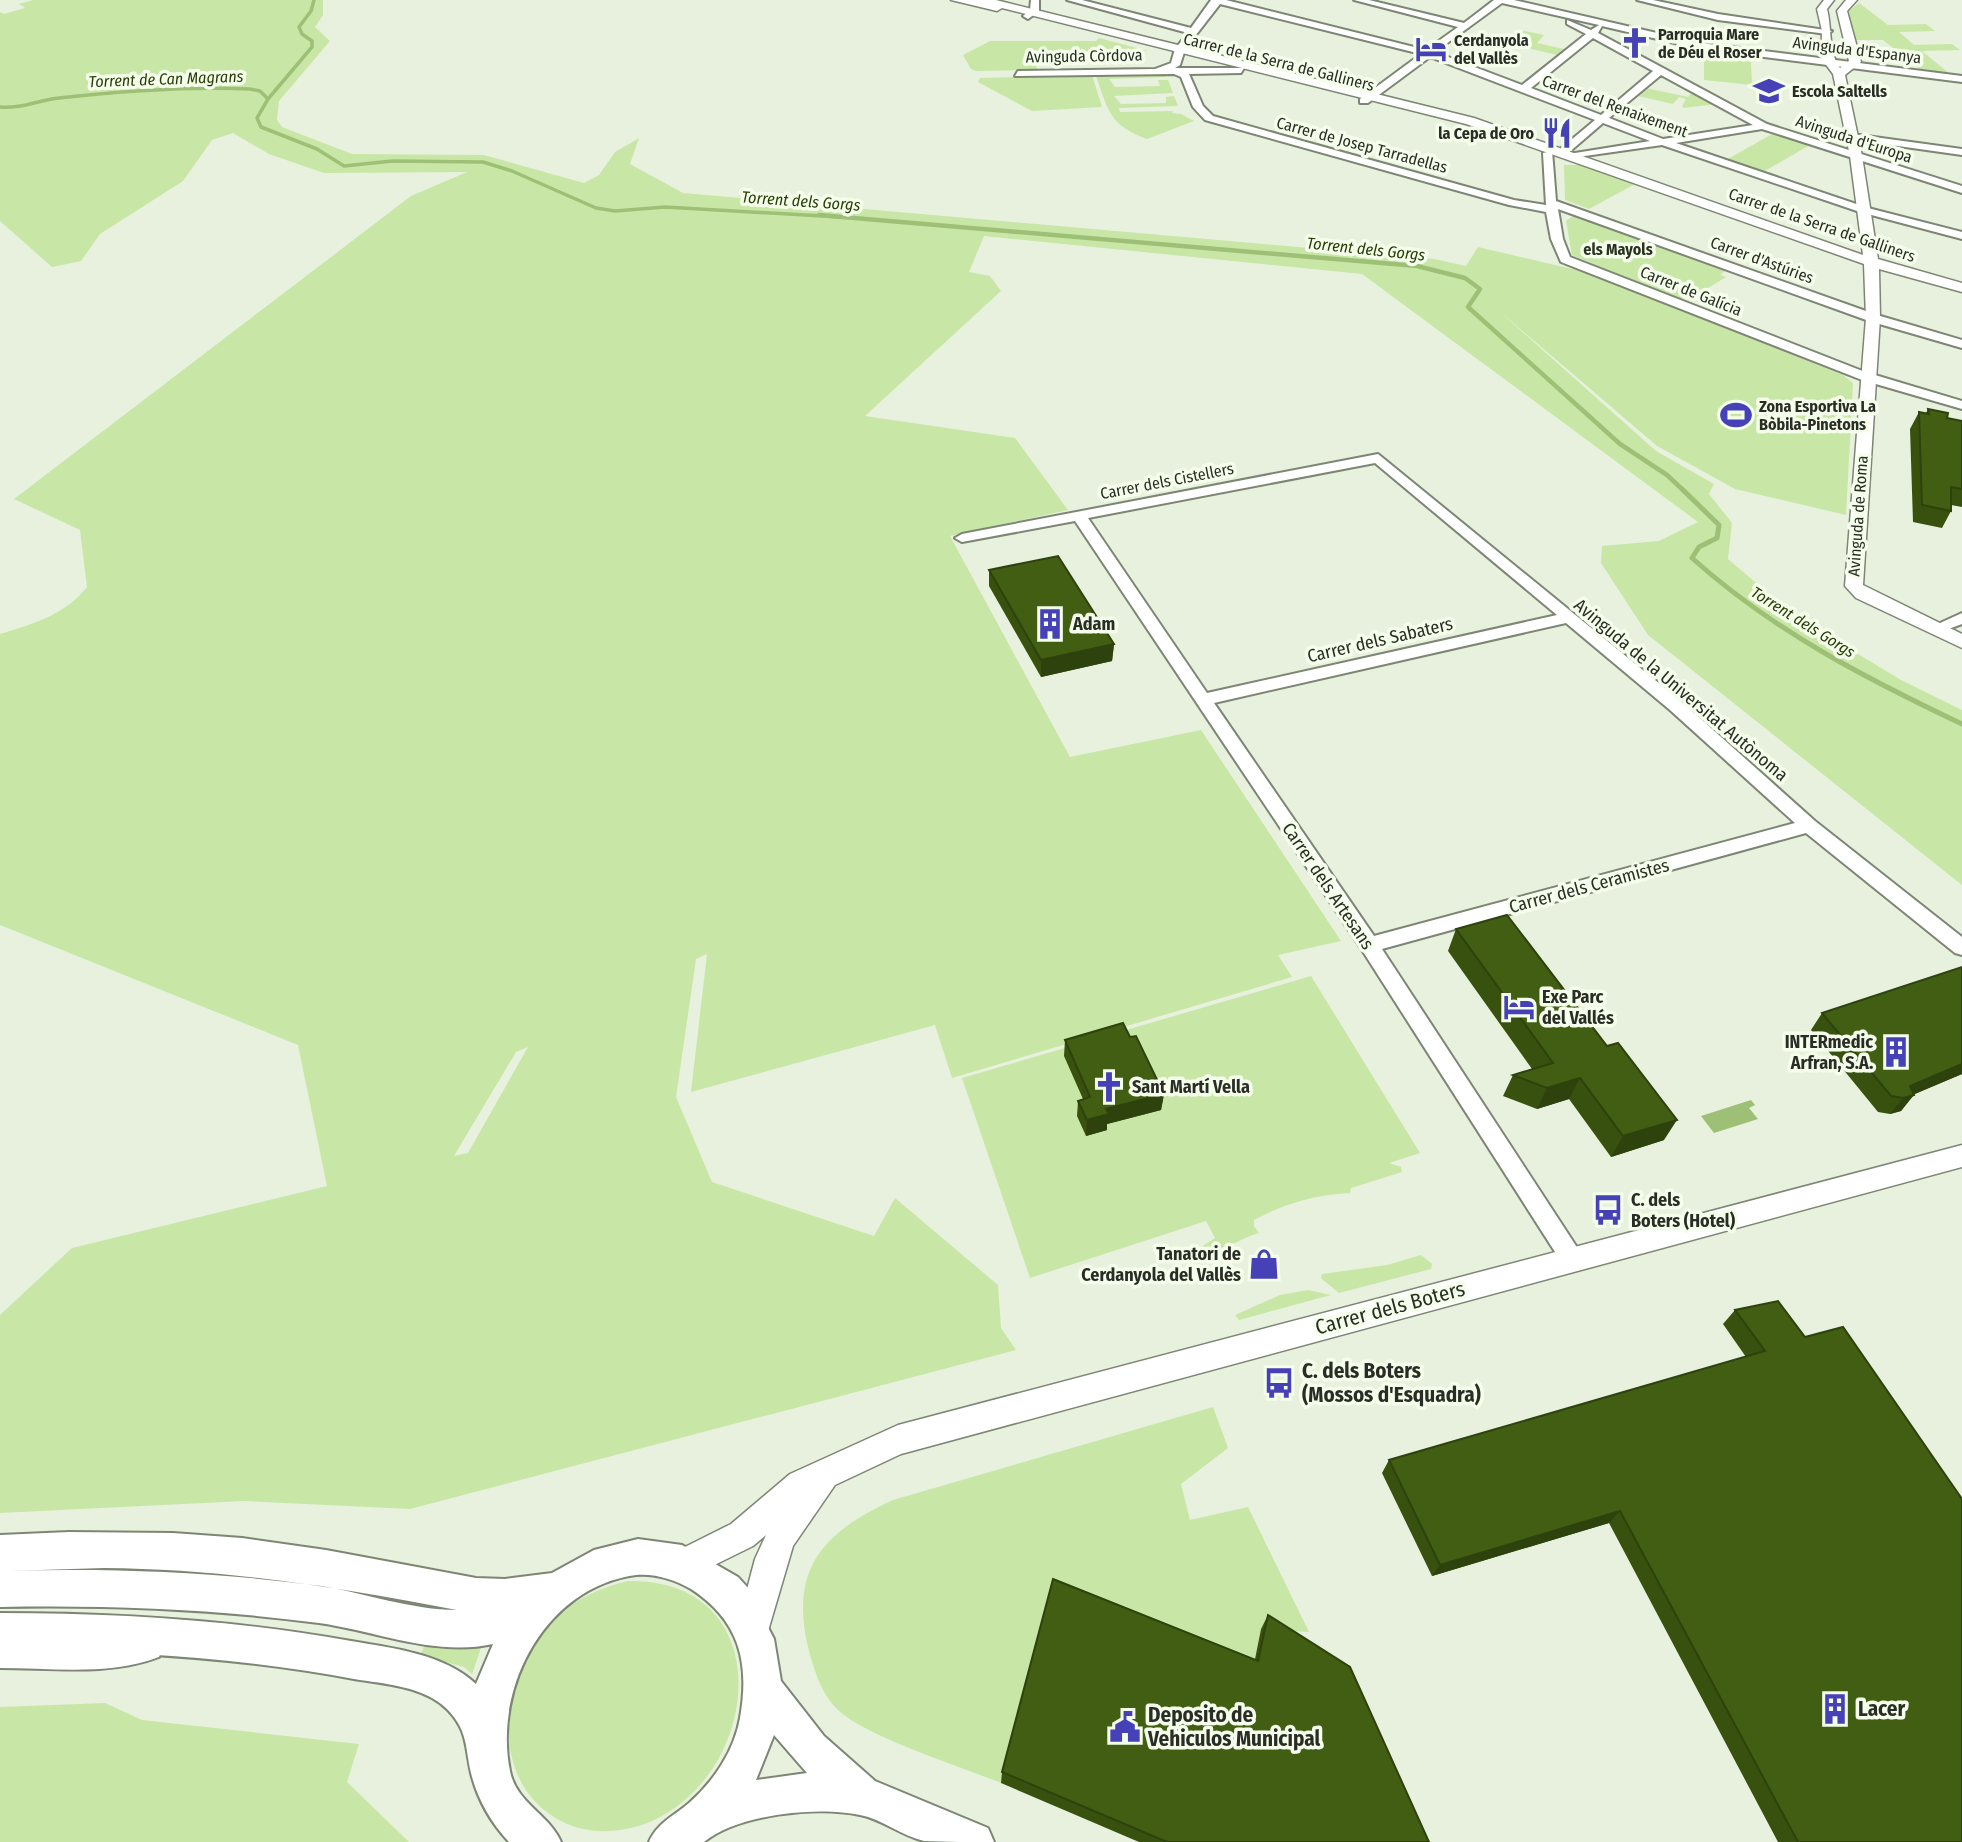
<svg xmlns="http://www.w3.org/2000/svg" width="1962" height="1842" font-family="'Fira Sans Condensed',sans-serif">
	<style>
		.green { fill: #c8e7a6; fill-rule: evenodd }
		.water { fill: #9ec076 }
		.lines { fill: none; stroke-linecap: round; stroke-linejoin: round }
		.stream-far2 { stroke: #9ec076; stroke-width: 3.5 }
		.stream-far1 { stroke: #9ec076; stroke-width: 4.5 }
		.stream { stroke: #9ec076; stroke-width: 5 }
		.minor-casing { stroke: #7d8674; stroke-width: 4 }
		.tertiary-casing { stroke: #7d8674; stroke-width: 3 }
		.secondary-casing { stroke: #7d8674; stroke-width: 4 }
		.minor { fill: #fff; fill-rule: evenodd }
		.tertiary { fill: #fff; fill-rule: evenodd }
		.secondary { fill: #fff; fill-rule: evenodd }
		.wall { fill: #38510f }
		.shaded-wall { fill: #2e420d }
		.building { fill: #415e12; stroke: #2e420d; stroke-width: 2 }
		.labels { text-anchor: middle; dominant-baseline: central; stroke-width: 7; stroke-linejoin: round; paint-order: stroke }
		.far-poi-label { font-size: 16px; font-weight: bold; fill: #2a2d26; stroke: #f4feea; text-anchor: start }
		.far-street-label { font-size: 16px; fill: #2a2d26; stroke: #f4feea }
		.far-water-label { font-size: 16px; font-style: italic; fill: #283d06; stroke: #f4feea }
		.far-neighbourhood-label { font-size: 16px; font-weight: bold; fill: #293121; stroke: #f4feea }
		.poi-label { font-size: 18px; font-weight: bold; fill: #2a2d26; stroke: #f4feea; text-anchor: start }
		.street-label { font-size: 18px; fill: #2a2d26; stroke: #f4feea }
		.near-street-label { font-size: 21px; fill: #2a2d26; stroke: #f4feea }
		.near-poi-label { font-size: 21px; font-weight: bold; fill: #2a2d26; stroke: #f4feea; text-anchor: start }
	</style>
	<rect width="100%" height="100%" fill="#e7f1dd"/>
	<g class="green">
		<path d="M33 0H323V15L315 27 330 41 279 101 277 120 282 127 352 154 484 155 584 183 599 175 615 152 639 138 630 164 683 193 1434 259 1466 266 1478 247 1581 271 1843 375 1853 383 1846 515 1735 489 1657 446 1499 311 1656 451 1714 484 1709 494 1732 523 1728 559 1795 616 1901 680 1962 710V885L1648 635 1601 563 1602 546 1659 541 1698 522 1362 274 984 236 969 272 990 276 1001 291 865 416 1015 438 1068 510 950 536 1070 757 1201 730 1341 941 1278 955 1292 977 952 1078 935 1025 691 1092 707 954 696 959 676 1097 712 1182 874 1236 895 1198 998 1285 1001 1328 1016 1350 410 1509 244 1501 0 1513V1315L72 1248 327 1186 298 1045 0 925V634C33 624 65 615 87 587L80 530 14 499 411 196 467 172 324 173 269 154 233 133 212 140 183 181 100 234 81 261 52 267 0 221V12L4 14 25 8 19 4ZM528 1047 468 1153 454 1156 516 1052Z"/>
		<path d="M1859 3 1888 25 1926 24 1935 31 1899 32 1914 45 1952 44 1960 50 1922 51 1950 74 1921 70 1883 40H1853L1846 13Z"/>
		<path d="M1520 30 1544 35 1537 43 1564 49 1557 55 1514 45 1521 37 1513 35Z"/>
		<path d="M1099 38 1148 51 1034 54 1037 70 976 71 971 69 963 55 990 41H1096Z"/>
		<path d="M1704 57 1751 62 1752 85 1704 80Z"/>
		<path d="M1160 74 1166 77 1109 79 1115 87 1160 86 1158 80H1168L1173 93 1114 96 1121 104 1166 103V97L1174 96 1178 106 1119 108 1120 112 1173 111 1172 113 1181 114 1194 121 1147 139C1109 125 1109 112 1096 76Z"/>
		<path d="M1092 75 1102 107 1032 111 978 82 980 78Z"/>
		<path d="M1646 88 1688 97 1692 92 1716 104 1684 108 1682 106 1686 99 1679 97 1673 104 1638 96Z"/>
		<path d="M1774 133 1810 145 1763 172 1726 160Z"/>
		<path d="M1564 165H1580L1635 184 1589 209 1565 200Z"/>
		<path d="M1573 216H1580L1727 269 1720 275 1726 277 1693 297 1686 295 1679 300 1572 255 1566 221Z"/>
		<path d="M1311 976 1420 1153 1389 1163 1401 1167 1402 1172 1351 1188 1350 1193C1314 1195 1286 1203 1254 1220V1226L1259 1233C1238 1239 1224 1251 1202 1257L1198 1249 1215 1238 1206 1221 1030 1278 962 1078Z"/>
		<path d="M1421 1255 1432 1264 1431 1269 1339 1293 1321 1278 1322 1274 1387 1265Z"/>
		<path d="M1308 1290 1331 1295 1239 1320 1235 1315 1280 1295Z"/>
		<path d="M1213 1407 1228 1448 1181 1484 1190 1520 1248 1507 1309 1632 1261 1629 1252 1675 1051 1594 1001 1783C957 1765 881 1742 844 1715 824 1700 817 1678 810 1655 788 1572 819 1534 893 1500Z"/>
		<path d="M628 1581C783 1578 763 1782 642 1825 617 1833 589 1834 565 1823 486 1786 498 1676 550 1622 572 1600 599 1588 628 1581Z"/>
		<path d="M426 1643C445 1647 464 1653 482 1645L472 1674 464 1667 420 1655Z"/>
		<path d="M105 1703 142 1720 359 1744 347 1782 409 1842H0V1707Z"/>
	</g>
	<path class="water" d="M1751 1100 1755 1105 1749 1108 1758 1119 1714 1133 1701 1116Z"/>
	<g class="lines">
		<g class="stream-far2">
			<path d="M268 99 312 47V41L302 34 299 27 311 11 314 0"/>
			<path d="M0 107C21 109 39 100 59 98 122 91 186 86 250 89L260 91 268 99 257 118 261 127 317 149 344 166 392 161 483 162 512 171 596 208 615 211 665 207 840 217"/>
		</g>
		<path class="stream-far1" d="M819 215 1417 266 1465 278 1480 289 1468 307 1620 444 1667 475 1684 491"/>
		<path class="stream" d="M1682 489 1719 525 1717 538 1699 547 1692 558C1772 630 1865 678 1962 724"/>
		<defs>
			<g id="minor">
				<path d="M1031 0H1039V11L1028 19 1023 16 1030 10Z"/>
				<path d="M1067 0H1082L1191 28 1211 0H1226L1426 50 1458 27 1354 0H1369L1464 23 1494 0H1514L1700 43 1962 76V82L1700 49 1602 26 1598 33 1767 124 1962 186V193L1762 129 1676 143 1868 208 1962 232V239L1860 212 1662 145 1571 158V154L1575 153 1650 141 1603 123 1567 154H1559V150L1595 120 1430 57 1368 103H1360V99L1421 54 1220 4 1185 49 1180 65 1175 68H1244L1241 73 1189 74 1203 106 1213 116 1514 200 1546 205 1543 153 1552 151 1556 201 1877 315 1962 340V348L1869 321 1558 209 1563 239 1570 257 1865 372 1962 401V409L1862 380 1561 262 1551 239 1546 212 1509 205 1205 120 1193 107 1181 77 1174 74 1015 76 1018 71 1155 69 1171 63 1175 49 1188 33ZM1502 3 1599 25 1591 30 1567 20V24L1586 34 1522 85 1435 52ZM1593 38 1653 71 1601 115 1531 88ZM1661 75 1753 125 1663 139 1609 118Z"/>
				<path d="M1637 0H1653L1718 14 1832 31 1827 34 1718 20Z"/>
				<path d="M1852 134 1962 149V155L1848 139V135Z"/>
				<path d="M1378 454 1682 702 1815 821 1962 937V955L1955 953 1806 833 1382 949 1580 1252 1584 1259 1580 1266 1572 1269 1564 1266 1362 950 1075 521 962 542 955 538 962 534ZM1375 463 1557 615 1207 693 1088 518ZM1566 623 1670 710 1795 823 1374 936 1214 703Z"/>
				<path d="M1962 613V624L1935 634 1927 629Z"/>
				<path d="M149 1633 159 1637 163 1647 159 1657C111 1676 51 1668 0 1668V1640H113Z"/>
			</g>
			<g id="tertiary">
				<path d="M951 0H996L1474 118 1863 255 1850 156 1833 74 1821 58 1822 31 1817 9 1824 0H1834L1827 9C1832 28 1828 52 1840 68L1849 61 1837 11 1846 0H1857L1847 11 1861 62 1845 75 1862 156 1878 259 1962 283V292L1879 269 1880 318 1863 585 1962 634V648L1856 598 1845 586 1866 318 1864 264 1466 124 1002 8 997 11Z"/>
				<path d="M1962 1145V1167L901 1454 835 1485 793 1546 768 1631 763 1642 752 1647 741 1642 736 1631 755 1559 766 1535 753 1546 682 1581 671 1576 666 1565 671 1554 731 1524 790 1474 898 1425Z"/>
			</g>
			<path id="secondary" d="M69 1532 173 1533 242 1538 326 1550 476 1578 505 1579 552 1573 594 1550 638 1539 682 1545 738 1577 748 1588 774 1639 781 1681 824 1736 875 1781 988 1828 994 1842C973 1842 945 1842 924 1841 902 1836 882 1819 860 1815 817 1806 738 1814 704 1842H649C657 1823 674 1816 689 1803 714 1781 734 1751 740 1718 750 1662 739 1620 691 1589 676 1580 654 1573 636 1575 546 1587 493 1687 510 1771 516 1803 550 1815 561 1842H509C491 1823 477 1798 471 1773 465 1747 468 1731 448 1710 425 1686 384 1684 354 1679 237 1657 119 1650 0 1651V1613C118 1613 235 1620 351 1641 393 1648 444 1654 476 1684L493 1644C436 1657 376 1631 319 1623 213 1609 107 1605 0 1607V1535ZM104 1568C224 1569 339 1587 457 1610 412 1610 365 1593 321 1586 216 1572 112 1568 7 1571ZM774 1735 807 1773 756 1780Z"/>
		</defs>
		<use href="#minor" class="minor-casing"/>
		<use href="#tertiary" class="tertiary-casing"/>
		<use href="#secondary" class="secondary-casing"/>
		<use href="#minor" class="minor"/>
		<use href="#tertiary" class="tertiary"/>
		<use href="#secondary" class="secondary"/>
	</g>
	<g class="wall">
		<path d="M1928 409 1947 418 1962 421V507L1951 505V511L1942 528 1913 522 1910 429 1919 412 1926 413Z"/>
		<path d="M989 570 1114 644 1112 661 1041 677 989 586Z"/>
		<path d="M1456 929 1664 1140 1611 1157 1569 1099 1537 1109 1503 1096 1513 1075 1532 1069 1448 951Z"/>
		<path d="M1962 967V1074L1914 1094 1901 1111 1890 1114 1878 1112 1811 1030 1822 1013Z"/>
		<path d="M1130 1037 1164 1094 1161 1110 1107 1124V1130L1086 1136 1077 1116 1078 1101 1083 1099 1064 1056 1065 1040Z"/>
		<path d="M1778 1301 1962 1842H1778L1609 1523 1432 1576 1382 1473 1389 1460 1746 1357 1723 1324 1735 1310Z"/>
		<path d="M1268 1615 1429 1842H1139L1001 1783 1002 1772 1255 1659 1261 1629Z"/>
	</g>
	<g class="shaded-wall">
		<path d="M1114 644 1112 661 1041 677V660Z"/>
		<path d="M1962 1064V1074L1908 1097 1914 1095 1901 1111 1890 1114 1903 1098 1910 1086Z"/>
		<path d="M1580 1078 1569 1099 1537 1109 1547 1088Z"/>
		<path d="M1164 1094 1161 1110 1107 1124V1130L1086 1136 1087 1120 1106 1109Z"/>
		<path d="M1677 1120 1664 1140 1611 1157 1623 1136Z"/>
		<path d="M1620 1511 1609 1523 1432 1576 1440 1565Z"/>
	</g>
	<g class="building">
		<path d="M1928 409 1948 413 1947 418 1962 421V489L1951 487V511L1922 505 1919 412 1929 414Z"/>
		<path d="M1058 556 1114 644 1041 660 989 570Z"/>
		<path d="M1507 915 1607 1046 1618 1043 1677 1120 1623 1136 1580 1078 1547 1088 1513 1075 1553 1063 1456 929Z"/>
		<path d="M1962 967V1064L1910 1086 1914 1095 1903 1098 1891 1096 1822 1013Z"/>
		<path d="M1123 1023 1130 1037 1136 1036 1164 1094 1106 1109 1109 1114 1087 1120 1078 1101 1090 1097 1065 1040Z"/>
		<path d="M1778 1301 1805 1337 1843 1327 1962 1499V1842H1798L1620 1511 1440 1565 1389 1460 1765 1351 1735 1310Z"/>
		<path d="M1053 1579 1258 1661 1268 1615 1350 1667 1429 1842H1167L1002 1772Z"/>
	</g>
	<defs>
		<symbol id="church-bare" viewBox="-9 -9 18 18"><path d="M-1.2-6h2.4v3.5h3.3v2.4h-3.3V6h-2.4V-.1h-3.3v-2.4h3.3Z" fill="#4741b8" stroke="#f4feea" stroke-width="2.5" paint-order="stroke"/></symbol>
		<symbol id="hotel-bare" viewBox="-9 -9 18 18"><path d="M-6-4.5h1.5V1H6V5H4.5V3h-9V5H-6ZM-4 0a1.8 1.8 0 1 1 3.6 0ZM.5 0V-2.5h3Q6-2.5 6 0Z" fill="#4741b8" stroke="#f4feea" stroke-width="2.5" paint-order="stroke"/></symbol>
		<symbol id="school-bare" viewBox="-9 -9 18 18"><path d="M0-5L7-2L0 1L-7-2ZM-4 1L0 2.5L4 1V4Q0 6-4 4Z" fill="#4741b8" stroke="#f4feea" stroke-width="2.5" paint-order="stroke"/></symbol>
		<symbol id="restaurant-bare" viewBox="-9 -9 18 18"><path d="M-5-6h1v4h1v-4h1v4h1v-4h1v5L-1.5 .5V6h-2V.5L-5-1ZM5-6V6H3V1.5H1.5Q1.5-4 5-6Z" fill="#4741b8" stroke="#f4feea" stroke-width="2.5" paint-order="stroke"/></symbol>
		<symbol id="stadium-bare" viewBox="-9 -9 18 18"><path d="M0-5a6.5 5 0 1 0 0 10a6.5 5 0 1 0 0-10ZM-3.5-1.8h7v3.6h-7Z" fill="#4741b8" stroke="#f4feea" stroke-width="2.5" paint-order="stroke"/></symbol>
		<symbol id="building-bare" viewBox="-9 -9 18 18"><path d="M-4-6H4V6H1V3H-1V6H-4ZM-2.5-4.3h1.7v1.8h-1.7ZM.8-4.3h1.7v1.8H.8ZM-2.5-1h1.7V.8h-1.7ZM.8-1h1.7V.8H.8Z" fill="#4741b8" stroke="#f4feea" stroke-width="2.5" paint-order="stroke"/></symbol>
		<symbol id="bus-bare" viewBox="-9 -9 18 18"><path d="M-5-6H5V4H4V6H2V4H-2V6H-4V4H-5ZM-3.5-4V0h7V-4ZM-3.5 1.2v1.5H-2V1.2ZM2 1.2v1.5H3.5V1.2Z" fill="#4741b8" stroke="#f4feea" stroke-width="2.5" paint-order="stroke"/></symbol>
		<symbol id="shop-bare" viewBox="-9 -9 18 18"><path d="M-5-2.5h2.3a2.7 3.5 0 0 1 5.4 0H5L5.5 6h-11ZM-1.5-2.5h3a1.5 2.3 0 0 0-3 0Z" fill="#4741b8" stroke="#f4feea" stroke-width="2.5" paint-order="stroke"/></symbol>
		<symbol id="civic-bare" viewBox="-9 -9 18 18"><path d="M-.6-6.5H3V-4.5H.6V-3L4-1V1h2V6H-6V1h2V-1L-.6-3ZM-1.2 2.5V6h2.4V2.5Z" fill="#4741b8" stroke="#f4feea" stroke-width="2.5" paint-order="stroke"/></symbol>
	</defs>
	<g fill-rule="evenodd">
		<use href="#church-bare" x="1613" y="21" width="44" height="44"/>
		<use href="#hotel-bare" x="1409" y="27" width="44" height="44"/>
		<use href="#school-bare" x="1747" y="69" width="44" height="44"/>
		<use href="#restaurant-bare" x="1535" y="111" width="44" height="44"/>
		<use href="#stadium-bare" x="1714" y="393" width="44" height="44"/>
		<use href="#building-bare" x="1028" y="602" width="44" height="44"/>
		<use href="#hotel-bare" x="1497" y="985" width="44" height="44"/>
		<use href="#building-bare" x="1874" y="1030" width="44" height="44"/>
		<use href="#church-bare" x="1087" y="1065" width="44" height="44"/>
		<use href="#bus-bare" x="1586" y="1188" width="44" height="44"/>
		<use href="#shop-bare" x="1242" y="1242" width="44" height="44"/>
		<use href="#bus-bare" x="1257" y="1361" width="44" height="44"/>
		<use href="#building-bare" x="1813" y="1687" width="44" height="44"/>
		<use href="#civic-bare" x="1103" y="1705" width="44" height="44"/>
	</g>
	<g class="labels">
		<g class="far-poi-label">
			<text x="1658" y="34">Parroquia Mare<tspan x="1658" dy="18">de Déu el Roser</tspan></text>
			<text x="1454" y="40">Cerdanyola<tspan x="1454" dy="18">del Vallès</tspan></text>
			<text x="1792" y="91">Escola Saltells</text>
			<text x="1534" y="133" text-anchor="end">la Cepa de Oro</text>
			<text x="1759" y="406">Zona Esportiva La<tspan x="1759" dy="18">Bòbila-Pinetons</tspan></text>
		</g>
		<g class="far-street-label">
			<text transform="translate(1857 50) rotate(7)">Avinguda d'Espanya</text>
			<text transform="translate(1084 56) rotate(-1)">Avinguda Còrdova</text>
			<text transform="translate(1279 62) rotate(14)">Carrer de la Serra de Galliners</text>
			<text transform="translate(1615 106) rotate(20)">Carrer del Renaixement</text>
			<text transform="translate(1854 139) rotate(18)">Avinguda d'Europa</text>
			<text transform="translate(1362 145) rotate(15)">Carrer de Josep Tarradellas</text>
			<text transform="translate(1822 225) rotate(19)">Carrer de la Serra de Galliners</text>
			<text transform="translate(1762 260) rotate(20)">Carrer d'Astúries</text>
			<text transform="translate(1691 291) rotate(22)">Carrer de Galícia</text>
			<text transform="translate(1167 481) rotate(-11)">Carrer dels Cistellers</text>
			<text transform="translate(1858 516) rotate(-86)">Avinguda de Roma</text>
		</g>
		<g class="far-water-label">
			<text transform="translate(166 79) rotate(-2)">Torrent de Can Magrans</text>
			<text transform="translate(801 201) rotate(4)">Torrent dels Gorgs</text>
			<text transform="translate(1366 249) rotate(6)">Torrent dels Gorgs</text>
			<text transform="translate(1803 622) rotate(32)">Torrent dels Gorgs</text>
		</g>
		<g class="far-neighbourhood-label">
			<text x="1618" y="249">els Mayols</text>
		</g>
		<g class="poi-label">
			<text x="1073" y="624">Adam</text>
			<text x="1542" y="997">Exe Parc<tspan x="1542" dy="21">del Vallés</tspan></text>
			<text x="1873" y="1042" text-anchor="end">INTERmedic<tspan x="1873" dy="21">Arfran, S.A.</tspan></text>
			<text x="1132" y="1087">Sant Martí Vella</text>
			<text x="1631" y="1200">C. dels<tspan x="1631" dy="21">Boters (Hotel)</tspan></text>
			<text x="1241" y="1254" text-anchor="end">Tanatori de<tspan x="1241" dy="21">Cerdanyola del Vallès</tspan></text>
		</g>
		<g class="street-label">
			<text transform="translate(1380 640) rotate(-13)">Carrer dels Sabaters</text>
			<text transform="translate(1681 690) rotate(40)">Avinguda de la Universitat Autònoma</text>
			<text transform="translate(1328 886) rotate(56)">Carrer dels Artesans</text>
			<text transform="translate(1589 886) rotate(-15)">Carrer dels Ceramistes</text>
		</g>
		<g class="near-street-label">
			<text transform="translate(1390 1308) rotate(-15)">Carrer dels Boters</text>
		</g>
		<g class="near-poi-label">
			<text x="1302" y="1371">C. dels Boters<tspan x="1302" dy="24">(Mossos d'Esquadra)</tspan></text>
			<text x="1858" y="1709">Lacer</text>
			<text x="1148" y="1715">Deposito de<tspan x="1148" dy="24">Vehiculos Municipal</tspan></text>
		</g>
	</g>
</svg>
